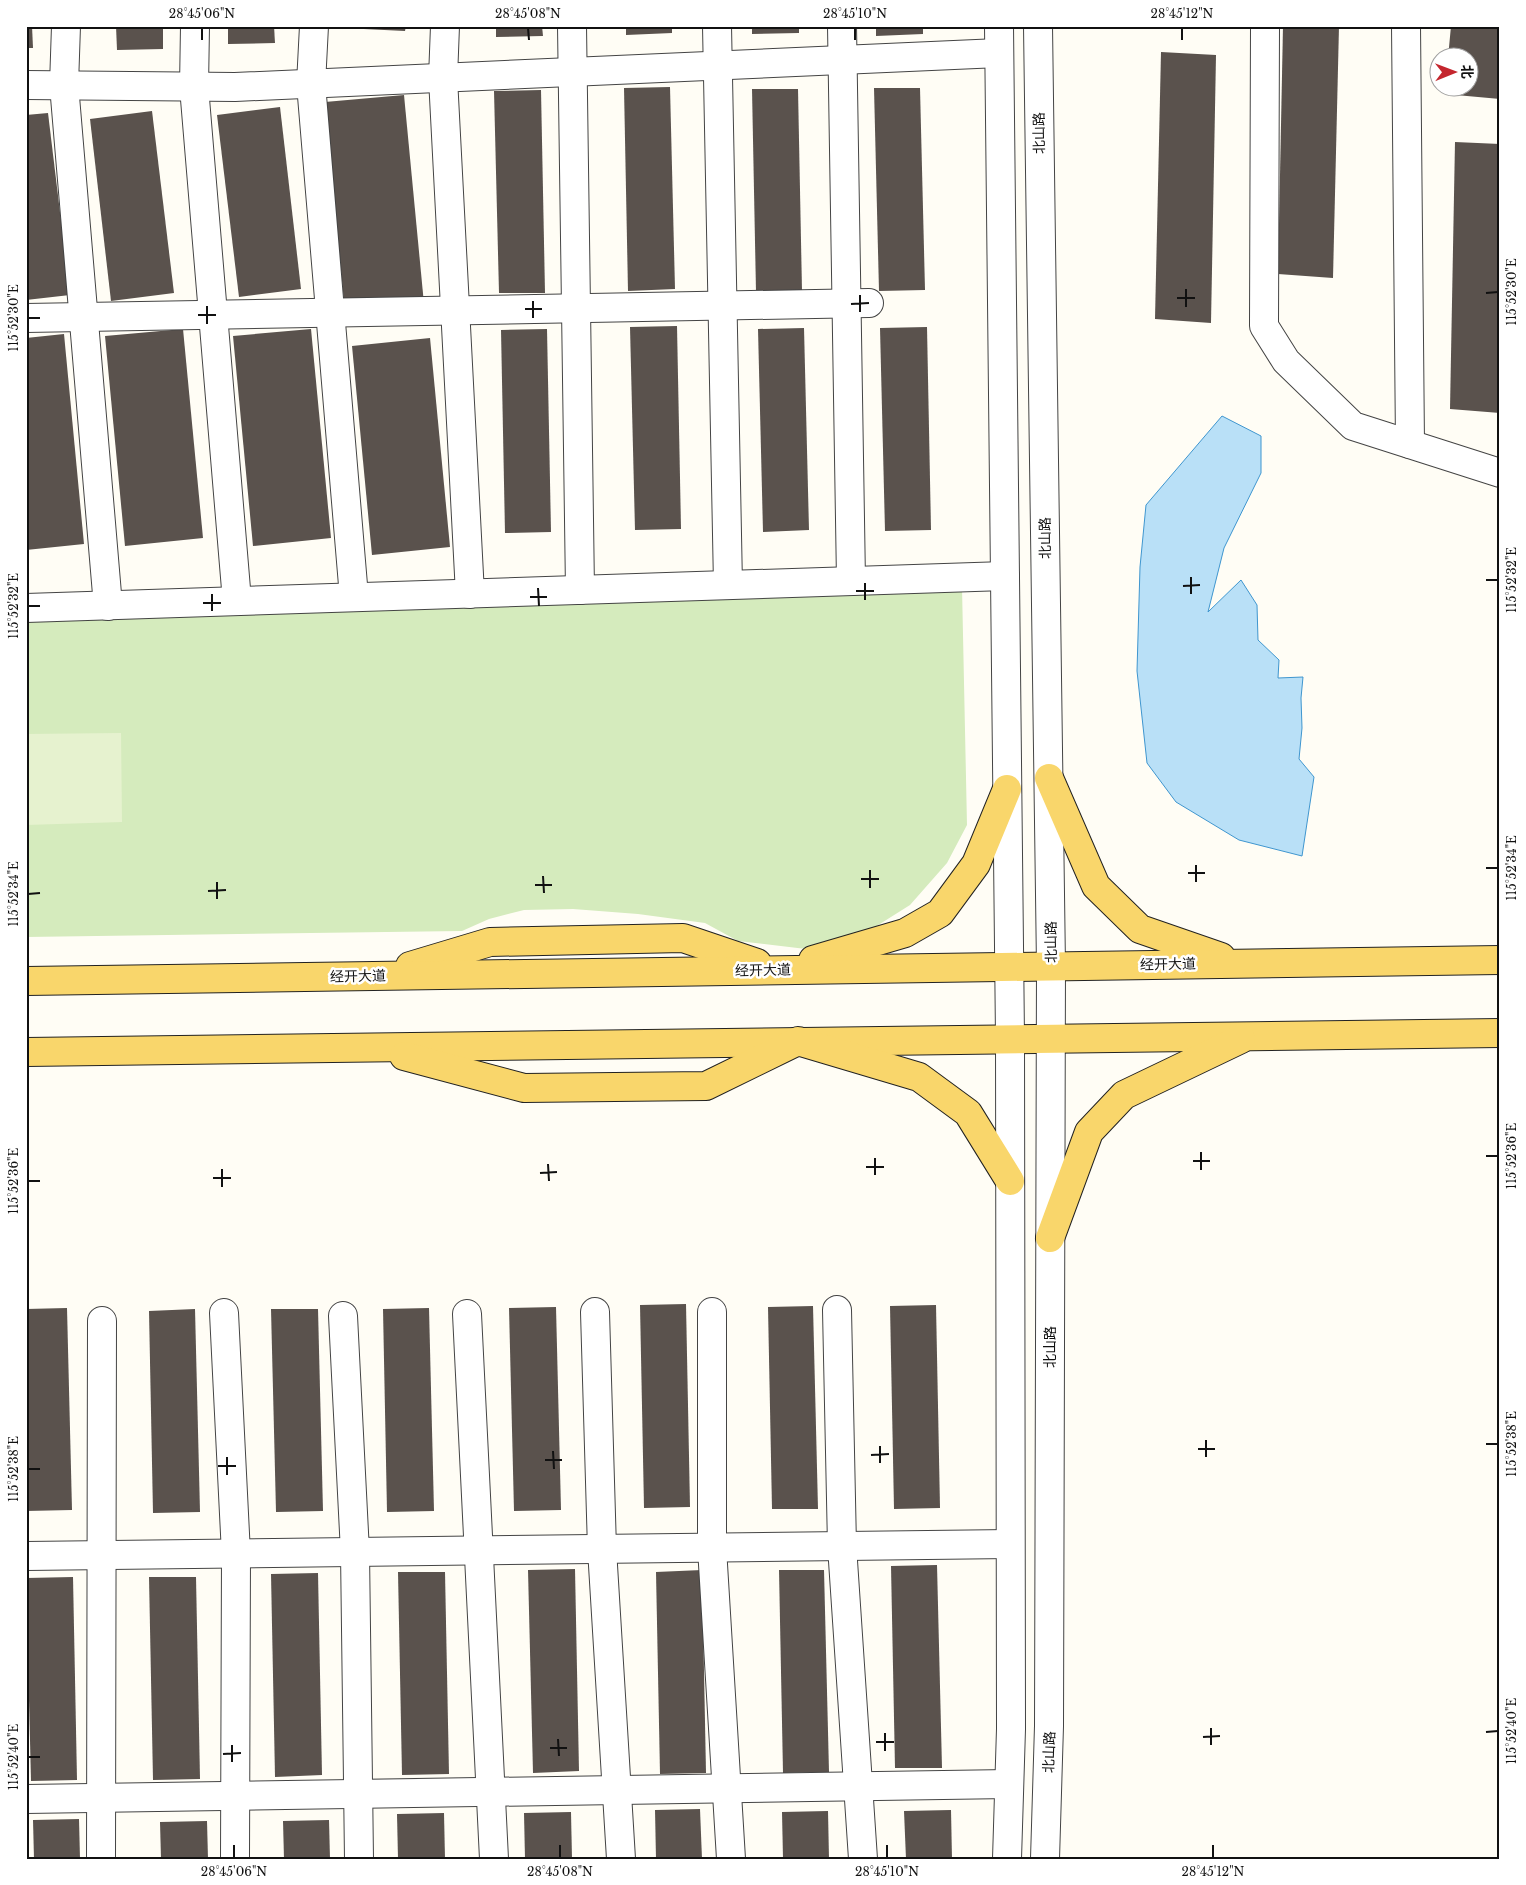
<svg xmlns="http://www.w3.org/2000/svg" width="1526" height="1885" font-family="'Libre Baskerville','Noto Sans SC',serif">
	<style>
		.green { fill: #d5ebbd }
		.pitch { fill: #e6f2cf }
		.water { fill: #b9e0f7; stroke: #3f96cf }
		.building { fill: #5a524d }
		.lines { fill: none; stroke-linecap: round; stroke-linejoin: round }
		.minor-casing { stroke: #444; stroke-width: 30 }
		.major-casing { stroke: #222; stroke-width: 30 }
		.minor { stroke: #fff; stroke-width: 28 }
		.major { stroke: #f9d66b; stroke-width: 28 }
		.ticks { fill: none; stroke: #111; stroke-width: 2 }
		.labels { text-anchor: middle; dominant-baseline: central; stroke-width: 5; stroke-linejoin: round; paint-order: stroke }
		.street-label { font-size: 14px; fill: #111; stroke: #fff }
		.neatline { fill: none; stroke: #111; stroke-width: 2 }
		.ticks-label { font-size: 12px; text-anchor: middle; fill: #111 }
	</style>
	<rect width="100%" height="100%" fill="#fffdf5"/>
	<path class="green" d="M962 587 967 825 947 863 910 905 864 934 806 949 738 941 705 923 638 914 573 909 524 910 489 919 462 931 26 937V613Z"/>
	<path class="pitch" d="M121 733 122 822 26 825V734Z"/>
	<path class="water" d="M1222 416 1261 436V473L1224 548 1208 612 1241 580 1257 605 1258 640 1279 660 1278 678 1303 677 1301 698 1302 728 1299 759 1314 777 1302 856 1239 840 1176 802 1147 763 1137 671 1140 567 1146 505Z"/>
	<g class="building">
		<path d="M26 26H32L33 48H26Z"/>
		<path d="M116 26H163V49L117 50Z"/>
		<path d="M228 26H274L275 43 228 44Z"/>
		<path d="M344 26H406L405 31 343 28Z"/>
		<path d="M496 26H542L543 36 496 37Z"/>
		<path d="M626 26H672V33L626 35Z"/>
		<path d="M752 26H799V33L752 34Z"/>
		<path d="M876 26H923V34L876 36Z"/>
		<path d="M1283 26H1339L1333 278 1278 274Z"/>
		<path d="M1451 26H1500V99L1445 94 1446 88H1468V58H1448Z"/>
		<path d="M1161 52 1216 55 1211 323 1155 319Z"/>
		<path d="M670 87 675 289 628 291 624 88Z"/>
		<path d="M874 88H920L925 290 879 291Z"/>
		<path d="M752 89H798L802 291 756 292Z"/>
		<path d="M541 90 545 293H499L494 91Z"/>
		<path d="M404 95 424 304 345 312 325 102Z"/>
		<path d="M280 107 301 289 239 297 217 115Z"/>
		<path d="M152 111 174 293 111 301 90 119Z"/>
		<path d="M48 113 70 295 26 300V115Z"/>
		<path d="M1455 142 1500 144V413L1450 409Z"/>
		<path d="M677 326 681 529 635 530 630 327Z"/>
		<path d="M927 327 931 530 885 531 880 328Z"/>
		<path d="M804 328 809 530 763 532 758 329Z"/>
		<path d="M183 329 203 538 125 546 105 336Z"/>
		<path d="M311 329 331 538 253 546 233 336Z"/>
		<path d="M547 329 551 532 505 533 501 330Z"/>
		<path d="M64 334 84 544 26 550V338Z"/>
		<path d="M430 338 450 547 372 555 352 346Z"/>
		<path d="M686 1304 690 1507 644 1508 640 1305Z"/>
		<path d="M936 1305 940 1508 894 1509 890 1306Z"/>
		<path d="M813 1306 818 1509H772L768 1307Z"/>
		<path d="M556 1307 561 1510 514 1511 509 1308Z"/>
		<path d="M67 1308 72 1510 26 1511V1309Z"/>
		<path d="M429 1308 434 1511 387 1512 383 1309Z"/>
		<path d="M195 1309 200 1512 153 1513 149 1311Z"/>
		<path d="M271 1309H318L323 1511 276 1512Z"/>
		<path d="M937 1565 942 1768H895L891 1566Z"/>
		<path d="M575 1569 579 1771 533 1773 528 1570Z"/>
		<path d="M702 1570 706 1773 660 1774 656 1572Z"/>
		<path d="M779 1570H824L829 1772 783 1773Z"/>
		<path d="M398 1572H445L449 1774 402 1775Z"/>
		<path d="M318 1573 322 1775 275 1777 271 1574Z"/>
		<path d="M73 1577 77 1780 31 1781 26 1578Z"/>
		<path d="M149 1577H196L200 1779 153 1780Z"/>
		<path d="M700 1809 702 1859H656L655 1810Z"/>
		<path d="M951 1810 952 1859H906L904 1811Z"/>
		<path d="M828 1811 829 1859H783L782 1812Z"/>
		<path d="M571 1812 572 1859H525L524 1813Z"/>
		<path d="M444 1813 445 1859H398L397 1814Z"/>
		<path d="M79 1819 80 1859H34L33 1820Z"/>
		<path d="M329 1820 330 1859H284L283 1821Z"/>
		<path d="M207 1821 208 1859H161L160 1822Z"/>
	</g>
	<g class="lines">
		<defs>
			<g id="minor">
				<path d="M66 26 64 85 108 606"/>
				<path d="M195 26 194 87 237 601"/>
				<path d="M314 26 311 84 354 597"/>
				<path d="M445 26 443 78 470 594"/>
				<path d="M572 26 580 590"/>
				<path d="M717 26 728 585"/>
				<path d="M842 26 851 581"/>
				<path d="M999 26 1010 1038 1011 1729 1007 1859"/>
				<path d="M1038 26 1051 966 1049 1726 1045 1859"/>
				<path d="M1265 26 1264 326 1286 361 1353 426 1500 473"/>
				<path d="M1406 26 1410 444"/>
				<path d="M26 85 235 87 999 53"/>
				<path d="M26 318 869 303"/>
				<path d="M26 608 1005 576"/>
				<path d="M837 1310 842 1546 863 1859"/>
				<path d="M595 1312 602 1549 621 1859"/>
				<path d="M712 1312V1548L731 1859"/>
				<path d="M224 1313 236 1554 235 1859"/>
				<path d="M467 1314 494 1859"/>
				<path d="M343 1316 355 1552 359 1859"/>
				<path d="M26 1556 1010 1544"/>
				<path d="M26 1799 1009 1784"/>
				<path d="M101 1859 102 1321"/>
			</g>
			<g id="major">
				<path d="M1049 778 1096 886 1140 929 1221 957"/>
				<path d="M813 960 905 933 940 913 976 864 1007 789"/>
				<path d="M410 966 490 942 683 938 757 963"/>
				<path d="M26 981 1500 960"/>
				<path d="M26 1052 1500 1033"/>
				<path d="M404 1056 524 1088 706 1086 798 1041 919 1077 968 1113 1010 1181"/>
				<path d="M1050 1238 1089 1132 1124 1095 1241 1039"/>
			</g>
		</defs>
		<use href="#minor" class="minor-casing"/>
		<use href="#major" class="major-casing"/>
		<use href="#minor" class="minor"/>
		<use href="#major" class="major"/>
	</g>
	<path class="ticks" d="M202 28V40M528 28 529 40M855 28V40M1182 28V40M1186 289V307M1486 293 1498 292M860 295V312M1177 298H1195M533 301V318M851 304 869 303M207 306V324M525 309H542M198 315H216M28 318H40M1191 577V594M1486 580H1498M865 583V600M1183 586 1200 585M538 588 539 606M856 591H874M212 594V611M530 597H547M203 603H221M28 606H40M1196 865V882M1486 868H1498M870 870V888M1188 873H1205M543 876 544 893M861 879H879M217 882V899M535 885H552M208 891 226 890M28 894 40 893M1201 1152V1170M1486 1156H1498M875 1158V1175M1193 1161H1210M548 1164 549 1181M866 1167H884M222 1169V1187M540 1173 557 1172M213 1178H231M28 1181H40M1206 1440V1457M1486 1444H1498M880 1446V1463M1198 1449H1215M553 1451 554 1469M871 1455 889 1454M227 1457V1475M545 1460H562M218 1466H236M28 1469H40M1211 1728V1745M1486 1732 1498 1731M885 1733V1751M1203 1737 1220 1736M558 1739 559 1756M876 1742H894M232 1745V1762M550 1748H567M223 1754 241 1753M28 1757H40M234 1845V1858M560 1845V1858M887 1845V1858M1213 1845V1858"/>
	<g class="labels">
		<g class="street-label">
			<text transform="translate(1039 133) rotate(-91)">北山路</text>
			<text transform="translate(1045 538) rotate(-91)">北山路</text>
			<text transform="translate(1051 942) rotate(-91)">北山路</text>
			<text transform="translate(1168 964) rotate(-1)">经开大道</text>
			<text transform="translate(763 970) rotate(-1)">经开大道</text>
			<text transform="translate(358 976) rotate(-1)">经开大道</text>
			<text transform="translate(1050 1347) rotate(-90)">北山路</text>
			<text transform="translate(1049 1752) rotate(-88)">北山路</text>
		</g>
	</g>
	<rect width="1526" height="1885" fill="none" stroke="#ffffff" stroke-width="55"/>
	<g transform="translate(1454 72) rotate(89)"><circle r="24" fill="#ffffff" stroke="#a0a0a0"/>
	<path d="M0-4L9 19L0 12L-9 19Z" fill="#c4262e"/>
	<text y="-8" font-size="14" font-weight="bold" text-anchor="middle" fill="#111111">北</text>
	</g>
	<rect x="28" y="28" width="1470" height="1830" class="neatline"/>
	<g class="ticks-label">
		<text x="202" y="18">28°45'06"N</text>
		<text x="528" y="18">28°45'08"N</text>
		<text x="855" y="18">28°45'10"N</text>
		<text x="1182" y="18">28°45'12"N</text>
		<text transform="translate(1512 292) rotate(-90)" y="4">115°52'30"E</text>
		<text transform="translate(14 318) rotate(-90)" y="4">115°52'30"E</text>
		<text transform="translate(1512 580) rotate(-90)" y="4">115°52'32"E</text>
		<text transform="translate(14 606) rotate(-90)" y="4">115°52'32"E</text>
		<text transform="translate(1512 868) rotate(-90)" y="4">115°52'34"E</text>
		<text transform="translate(14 894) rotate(-90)" y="4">115°52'34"E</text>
		<text transform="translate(1512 1156) rotate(-90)" y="4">115°52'36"E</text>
		<text transform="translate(14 1181) rotate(-90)" y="4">115°52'36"E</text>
		<text transform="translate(1512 1444) rotate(-90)" y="4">115°52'38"E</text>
		<text transform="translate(14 1469) rotate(-90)" y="4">115°52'38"E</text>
		<text transform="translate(1512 1731) rotate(-90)" y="4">115°52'40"E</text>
		<text transform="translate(14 1757) rotate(-90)" y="4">115°52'40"E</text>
		<text x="234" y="1876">28°45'06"N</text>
		<text x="560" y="1876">28°45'08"N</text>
		<text x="887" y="1876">28°45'10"N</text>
		<text x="1213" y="1876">28°45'12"N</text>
	</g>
</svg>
